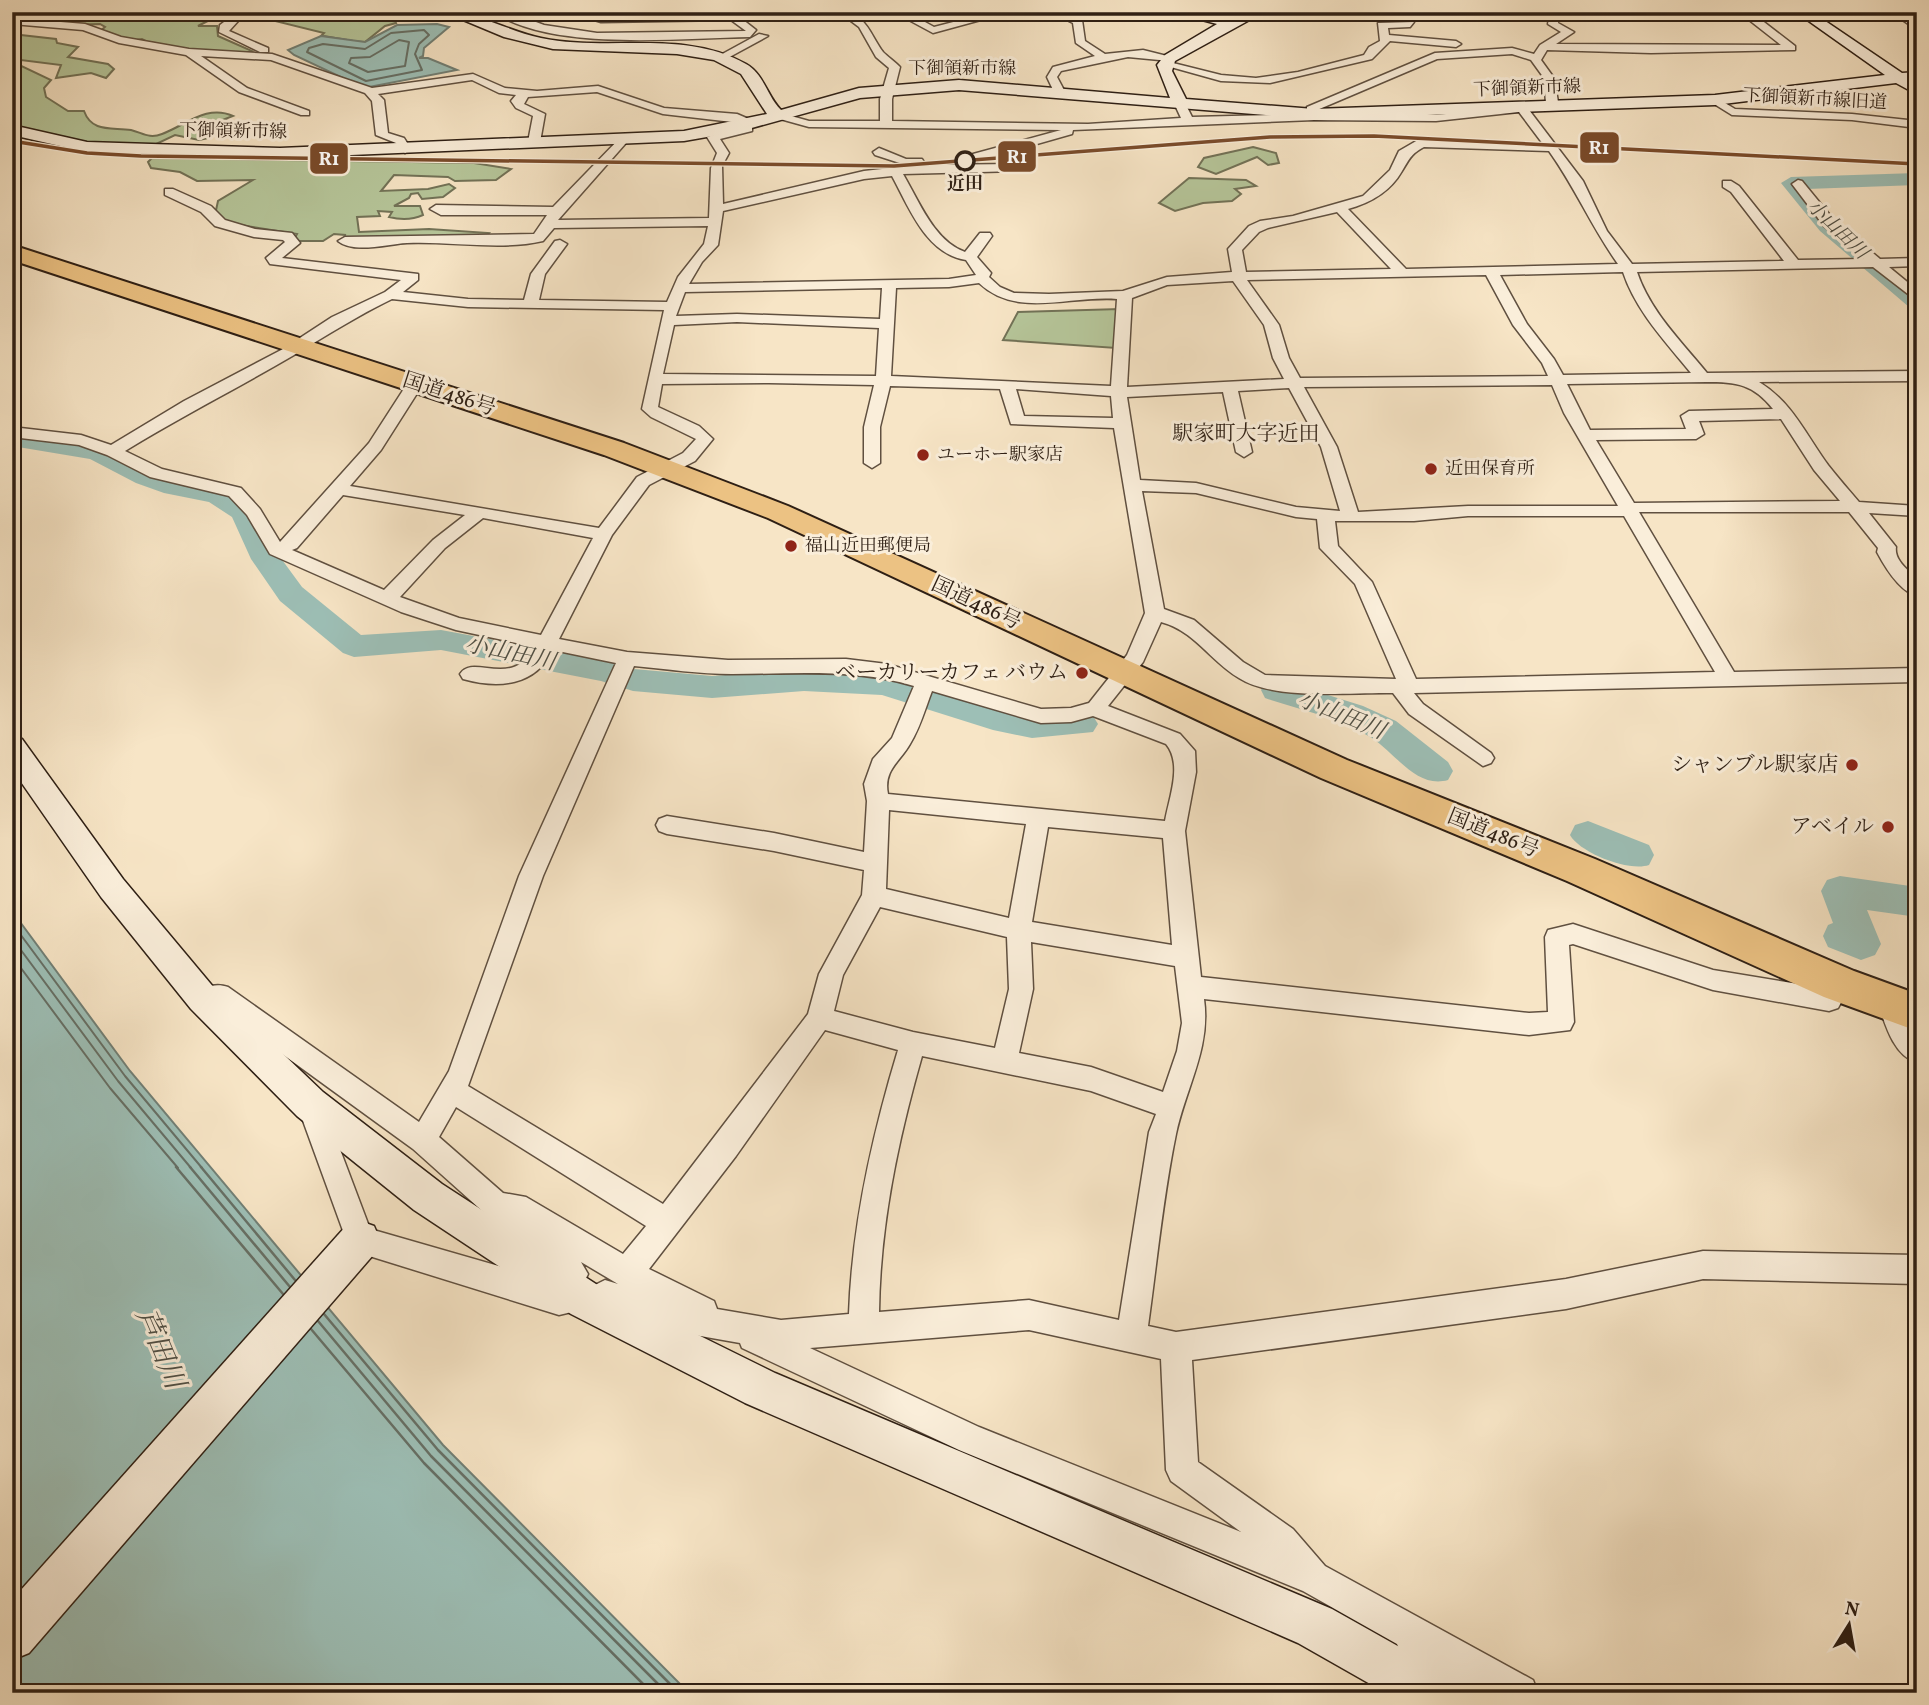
<svg xmlns="http://www.w3.org/2000/svg" width="1929" height="1705" font-family="Vollkorn,'Noto Serif JP',serif">
	<style>
		.green { fill: #b6c69a; stroke: #727257; stroke-width: 2 }
		.water { fill: #9dbfb6; stroke: #717f75; stroke-width: 2 }
		.lines { fill: none; stroke-linecap: round; stroke-linejoin: round }
		.shore-far1 { stroke: #666f65; stroke-width: 2 }
		.shore { stroke: #666f65; stroke-width: 2.5 }
		.river { fill: #9dbfb6; fill-rule: evenodd }
		.street-casing { stroke: #605040; stroke-width: 3 }
		.secondary-casing { stroke: #2e1f14; stroke-width: 3 }
		.highway-casing { stroke: #2e1f14; stroke-width: 4 }
		.street { fill: #faeeda; fill-rule: evenodd }
		.secondary { fill: #faeeda; fill-rule: evenodd }
		.highway { fill: #ecc283; fill-rule: evenodd }
		.rail-1-casing { stroke: #faeeda; stroke-width: 6 }
		.rail-1 { stroke: #7a4b2a; stroke-width: 3.5 }
		.stop-dot { fill: #faeeda; stroke: #2e1f14; stroke-width: 3.5 }
		.poi-dot { fill: #8f2418; stroke: #faeeda; stroke-width: 2.5 }
		.labels { text-anchor: middle; dominant-baseline: central; stroke-width: 6; stroke-linejoin: round; paint-order: stroke }
		.far-street-label { font-size: 18px; fill: #2e1f14; stroke: #faeeda }
		.far-stop-label { font-size: 18px; font-weight: bold; fill: #2e1f14; stroke: #faeeda }
		.far-poi-label { font-size: 18px; fill: #2e1f14; stroke: #faeeda; text-anchor: start }
		.far-water-label { font-size: 19px; font-style: italic; fill: #4f4f45; stroke: #faeeda }
		.street-label { font-size: 21px; fill: #2e1f14; stroke: #faeeda }
		.far-quarter-label { font-size: 21px; fill: #2e1f14; stroke: #faeeda }
		.poi-label { font-size: 21px; fill: #2e1f14; stroke: #faeeda; text-anchor: end }
		.water-label { font-size: 23px; font-style: italic; fill: #4f4f45; stroke: #faeeda }
		.near-water-label { font-size: 28px; font-style: italic; fill: #4f4f45; stroke: #faeeda }
		.line-badge { stroke: #faeeda; stroke-width: 2.5 }
		.badge-label { font-size: 19px; text-anchor: middle; font-weight: bold; fill: #fff }
	</style>
	<rect width="100%" height="100%" fill="#f7e5c6"/>
	<filter id="stains"><feTurbulence type="fractalNoise" baseFrequency=".00286" numOctaves="4"/><feColorMatrix values="0 0 0 0 .2 0 0 0 0 .09 0 0 0 0 .02 0 0 0 .5 -.17"/></filter>
	<radialGradient id="worn" r=".72"><stop offset=".6" stop-color="#630" stop-opacity="0"/><stop offset="1" stop-color="#630" stop-opacity=".3"/></radialGradient>
	<g class="green">
		<path d="M47 12H225L198 26H217L218 36 252 51 239 55 159 48 142 39 124 42 99 32 105 27 100 24 59 25 53 18 59 14Z"/>
		<path d="M266 12H387V19H394L396 23 385 26 365 42C350 42 337 37 321 36L324 33 267 19Z"/>
		<path d="M12 34 56 39 57 43 78 47 68 57 108 64 114 69 106 78 91 73 56 78 61 65 21 60 17 64 51 80 44 88 46 97 68 111H84C92 133 112 127 131 130 143 133 149 139 162 134 186 125 207 104 233 116L225 119 229 122 204 133 209 138 199 140 175 135 152 146 119 148 12 128Z"/>
		<path d="M1253 147 1276 153 1279 163 1268 165 1257 157 1216 174 1198 167 1204 158Z"/>
		<path d="M152 158 474 163 511 169 496 180 455 181 448 177 394 175 381 191 428 189 449 184 455 188 443 197 422 199 418 193 411 194 409 198 394 206H420L423 215C412 220 401 220 389 217L392 212 378 211 380 216 357 217 359 232 429 229 489 233 483 240 344 239 345 235 334 234 323 241H293L297 234 227 223 215 215 218 201 253 180 197 181 180 172 151 168 148 162Z"/>
		<path d="M1189 178 1246 180 1256 186 1235 189 1241 194 1232 201 1203 203 1175 211 1159 203Z"/>
		<path d="M1120 309 1116 348 1003 340 1018 312Z"/>
	</g>
	<g class="water">
		<path d="M437 24 449 27 424 48 423 56 419 58H428L457 70 364 88 294 55 288 50 321 36 365 42 397 25Z"/>
		<path d="M12 911 130 1071 443 1445 689 1693H12Z"/>
	</g>
	<g class="lines">
		<g class="shore-far1">
			<path d="M424 30 429 35 419 44 415 54 422 70 366 81 307 52 309 48 323 44 365 49 391 33Z"/>
			<path d="M399 40 409 42 405 66 368 72 349 63 351 58 370 57Z"/>
			<path d="M12 923 125 1076 202 1168"/>
			<path d="M12 938 118 1081 191 1168"/>
			<path d="M12 956 110 1088 178 1168"/>
		</g>
		<g class="shore">
			<path d="M176 1167 283 1294"/>
			<path d="M190 1167 290 1287"/>
			<path d="M201 1167 295 1280"/>
			<path d="M324 1314 438 1450 679 1693"/>
			<path d="M318 1321 431 1456 667 1693"/>
			<path d="M311 1329 424 1463 652 1693"/>
		</g>
		<g class="river">
			<path d="M1917 173V185L1807 189 1836 221 1917 290V309L1909 307 1820 231 1781 183 1791 177Z"/>
			<path d="M12 430 106 446 180 480 228 489 254 506 280 557 302 587 361 635 441 630 604 660 634 669 712 676 804 669 883 673 994 706 1032 714 1081 712 1093 716 1098 724 1093 732 1032 738 993 730 882 695 804 691 712 698 633 691 601 681 441 650 354 657 343 653 280 601 251 559 232 517 209 502 164 493 136 483 90 459 12 446Z"/>
			<path d="M1277 679 1363 706 1396 721 1448 762 1453 771 1448 780C1417 789 1396 754 1372 738 1340 718 1301 710 1265 698L1261 690 1265 682Z"/>
			<path d="M1588 821 1649 845 1654 855 1649 865C1629 872 1580 853 1570 835L1575 825Z"/>
			<path d="M1840 876 1917 887V917L1867 910 1881 944 1875 955 1861 960 1828 947 1823 936 1828 925 1833 923 1821 891 1827 880Z"/>
		</g>
		<defs>
			<g id="street">
				<path d="M248 12H266L239 20 229 31 268 48V52H260L219 32 220 25 232 16Z"/>
				<path d="M494 12H509L544 25 597 33 746 31 731 20 601 22 568 12 601 16 733 12 756 30 750 37C681 38 551 52 494 12Z"/>
				<path d="M839 12C866 12 869 33 883 52 888 57 895 62 900 67L892 99V121L1088 124 1181 118 1175 105 1181 102 1185 103 1192 117 1307 114V107L1435 53 1512 48 1534 54 1540 45 1561 32 1548 24 1550 12H1564L1559 16 1558 23 1574 32 1556 44 1781 45 1739 12H1751L1795 46V50L1651 53 1547 50 1541 60 1554 78 1558 102 1562 107 1556 110 1546 103 1544 78 1531 60 1512 54 1437 59 1317 110 1318 114 1436 115 1526 106 1583 181 1607 231 1632 264 1784 261 1731 192 1723 187V181H1731L1739 186 1798 260 1864 259 1824 226 1792 184 1798 180 1802 181 1834 220 1880 259 1917 258V266L1889 267 1917 290V301L1873 267 1637 272C1650 311 1681 341 1707 373L1917 371V381L1759 382C1792 402 1806 435 1828 465 1838 478 1849 490 1859 502L1917 506V516L1869 513 1896 547C1894 560 1908 570 1917 579V596C1899 591 1885 567 1877 552L1878 548 1849 512H1639L1734 672 1917 668V682L1414 693 1423 704 1491 753 1494 758 1491 763 1483 766 1409 714 1393 693C1350 692 1275 701 1239 678 1210 661 1195 631 1161 622L1143 662 1108 706 1180 734 1195 751 1196 772 1185 831 1201 977 1529 1013 1548 1012 1545 937 1548 930 1573 924 1713 970 1823 988C1830 977 1834 972 1848 977L1851 984 1838 1008 1829 1011 1713 990 1573 944 1569 945 1574 1022 1570 1030 1529 1035 1204 999C1211 1048 1186 1087 1176 1134 1163 1197 1157 1262 1148 1326L1176 1332 1566 1279 1703 1251 1917 1255V1284L1703 1279 1566 1309 1192 1360 1198 1462 1293 1529 1325 1566 1533 1680 1538 1693H1442L1402 1656 1397 1644 1303 1591 959 1450 742 1348 740 1343 689 1334 595 1305 590 1295 595 1285 605 1280 618 1284 581 1262 588 1274 583 1284 576 1288 580 1290 585 1300 580 1310 559 1315 350 1250 298 1107 302 1098 311 1095 320 1098 324 1107 370 1229 565 1285 413 1149 216 1006 203 1010 194 1007 191 999 194 991C206 987 216 983 228 987L419 1122 449 1071 519 876 616 663 553 650C535 686 499 689 463 679L460 674C473 653 512 690 535 647L456 630 401 612 270 554 247 515 229 496 150 477 107 455 79 445 12 437V427L81 435 111 445 184 401 283 349 332 317 385 292 401 280 270 264 266 258 285 242 283 240 254 237 215 226 201 212 165 195V189H173L211 206 225 220 255 229 292 233 300 243 282 258 418 274V280L403 292 468 299 524 300 531 274 555 241 560 240 567 244 545 274 539 300 667 302 678 277 704 244 708 226 554 228 543 241C499 251 452 241 407 243 388 244 354 254 338 241L345 237 534 234 547 215H441L430 209 436 205 553 207 622 136 628 140 626 143 558 220 709 218 711 168 717 153 707 137 737 128V124L741 123 663 114 597 92 528 97 524 104 545 114 540 142 534 146 528 142 533 116 516 108 511 101 516 95 499 93 472 80 378 94 384 100 388 133 404 138 411 149 405 153 396 143 376 135 372 101 365 93 271 60 201 56 247 88 309 111V115H301L239 92 186 55 119 43 83 30 12 24V18L85 24 121 37 189 49 272 54 372 88 473 74 505 88 537 91 598 86 664 108 737 114 758 123 752 126V131L720 139 729 153 722 166 723 204 864 171 909 166 875 155 873 152 879 148 906 159H922L924 162 919 165 1022 164V170L1018 171 903 174C919 201 934 241 965 252L980 233H990L992 236 977 257 991 273 989 277 1000 287 1014 293 1049 294 1123 291 1167 277 1232 272 1228 249 1249 226 1260 221 1293 216 1363 196 1390 170 1399 151 1418 140 1543 144 1519 112 1436 121 1314 120 1073 130 1072 134 977 161 971 157 973 154 1061 130 809 127 773 117 771 115 777 112 809 121H880V99L889 68 876 57 859 27ZM1424 147 1549 151C1575 187 1592 228 1618 264L1406 269 1348 209C1370 203 1390 192 1402 171 1410 158 1411 154 1424 147ZM892 176C909 207 926 254 966 260L976 275 949 279 689 284 702 262 718 245 723 211 864 179ZM1337 212 1391 269 1246 272 1242 250 1259 232 1268 228ZM1623 272C1636 311 1665 341 1691 373L1563 375 1554 359 1527 324 1500 275ZM1486 275 1513 325 1542 363 1548 376 1300 378 1289 358 1279 325 1247 280ZM1233 281 1264 325 1273 358 1284 379 1127 387 1132 298 1167 285ZM979 283C1017 319 1070 295 1117 299L1111 386 891 376 896 288 949 287ZM882 288 880 319 737 314 676 316 685 292ZM392 299 468 307 664 310 642 409 651 417 696 439 683 453 637 477 599 528 350 486 381 450 423 384 415 379 409 381 369 443 280 542 260 509 241 488 162 469 125 451C180 417 238 388 294 355 327 335 357 316 392 299ZM737 322 879 328 876 376 663 374 674 325ZM1706 382C1737 382 1753 384 1773 409L1689 411 1681 416 1686 429 1590 430 1567 384ZM769 383 874 385 864 427V463L872 468 880 463V427L890 386 1000 389 1011 424 1114 428 1145 613 1127 655 1089 703 1071 708 1041 709 887 664 846 659 728 660 627 652 559 639 612 535 649 485 695 461 713 439 699 426 658 407 662 384ZM1552 385 1564 413 1618 506H1468L1358 512 1337 447 1304 387ZM1289 388 1321 447 1340 511 1296 507 1196 483 1140 480 1127 397 1223 392 1236 452 1244 457 1252 452 1238 391ZM1016 389 1111 396 1113 418 1024 416ZM1781 419 1814 470 1840 501 1634 503 1596 440 1696 439 1704 434 1699 421ZM1142 491 1196 493 1296 517 1317 519 1320 548 1355 584 1396 679 1265 675 1243 662 1194 620 1164 609ZM343 495 465 515 433 540 384 590 292 550 297 548ZM1468 516H1624L1715 672 1416 679 1372 582 1338 546 1335 521H1414ZM483 518 593 538 541 635 459 618 400 597 445 548ZM634 666C667 669 699 674 732 674 794 674 854 668 914 686L892 738 873 759 864 784 867 801 864 852 774 833 667 816 659 819 656 825 659 831 667 834 774 851 864 870 862 895 819 974 808 1014 663 1204 468 1086 543 876ZM932 691 1041 723 1071 722 1093 716 1166 744C1183 764 1169 798 1165 821L888 794C883 770 900 762 910 744 920 728 925 709 932 691ZM889 810 1026 824 1009 918 886 889ZM1048 827 1163 838 1172 945 1032 922ZM880 907 1007 937 1009 989 995 1048 913 1032 834 1011 843 975ZM1031 942 1175 966 1182 1023 1177 1051 1163 1092 1091 1067 1019 1053 1033 989ZM825 1030 898 1050C872 1136 852 1224 849 1314L781 1320 717 1309 714 1301 649 1269 736 1156ZM922 1056 1091 1091 1156 1114 1149 1132 1119 1320 1029 1300 879 1312C880 1225 898 1140 922 1056ZM456 1107 646 1226 623 1254 526 1197 503 1193 439 1137ZM1029 1330 1161 1359 1166 1470 1171 1481 1241 1532 979 1427 810 1348Z"/>
				<path d="M894 12H907L934 27 992 12H1010L933 33Z"/>
				<path d="M1050 12H1064L1082 20 1085 41 1105 54 1143 50 1175 58 1170 61 1128 57 1061 71 1057 77 1065 92 1055 94 1047 77 1053 67 1095 56 1076 43 1073 23Z"/>
				<path d="M1891 12H1903L1917 22V30Z"/>
				<path d="M1414 22 1410 27 1388 28 1389 35 1456 41 1461 44 1456 47 1390 41 1372 59 1270 83 1221 81 1160 64 1165 61 1221 75 1256 78 1298 72 1364 55 1369 47 1380 41 1378 23Z"/>
				<path d="M759 34 768 36 724 60 715 58Z"/>
				<path d="M1715 97 1735 109 1852 114 1917 121V128L1852 120 1732 115 1711 102 1709 100Z"/>
				<path d="M1892 995 1901 998C1913 1023 1917 1036 1917 1063 1894 1055 1886 1027 1879 1006L1883 998Z"/>
			</g>
			<g id="secondary">
				<path d="M444 12C478 12 508 31 541 38 608 52 684 29 746 64 764 74 767 96 781 110L859 88 959 80 1170 98 1157 65 1165 55 1217 24 1172 12H1199L1228 19 1244 12H1264L1175 61 1172 71 1186 99 1314 109 1715 95 1885 75 1796 12H1812L1902 73 1917 72V81L1907 89 1896 83 1715 105 1314 119 959 90 860 98 741 131 684 141 280 158 87 152 12 135V125L87 142 280 148 684 131 767 114 741 74 714 60 677 54 553 49 504 37Z"/>
				<path d="M12 736 22 739 123 879 215 989 323 1092 442 1184 599 1286 775 1373 1332 1609 1451 1676 1459 1693H1386L1298 1643 745 1403 571 1314 414 1210 297 1116 191 1009 101 897 12 769Z"/>
				<path d="M360 1221 374 1226 380 1240 374 1254 29 1653 12 1660V1600L346 1226Z"/>
			</g>
			<path id="highway" d="M12 245 624 443 788 506 1347 760 1595 859 1854 971 1917 994V1031L1824 997 1567 881 1321 778 768 518 604 455 12 260Z"/>
		</defs>
		<use href="#street" class="street-casing"/>
		<use href="#secondary" class="secondary-casing"/>
		<use href="#highway" class="highway-casing"/>
		<use href="#street" class="street"/>
		<use href="#secondary" class="secondary"/>
		<use href="#highway" class="highway"/>
		<defs>
			<path id="rail-1" d="M12 141 87 153 141 156 894 166 1270 137 1374 136 1917 164"/>
		</defs>
		<use href="#rail-1" class="rail-1-casing"/>
		<use href="#rail-1" class="rail-1"/>
	</g>
	<circle class="stop-dot" cx="965" cy="161" r="9"/>
	<g class="poi-dot">
		<circle cx="923" cy="455" r="7"/>
		<circle cx="1431" cy="469" r="7"/>
		<circle cx="791" cy="546" r="7"/>
		<circle cx="1082" cy="673" r="7"/>
		<circle cx="1852" cy="765" r="7"/>
		<circle cx="1888" cy="827" r="7"/>
	</g>
	<g class="labels">
		<g class="far-street-label">
			<text x="962" y="69">下御領新市線</text>
			<text transform="translate(1527 89) rotate(-2)">下御領新市線</text>
			<text transform="translate(1815 100) rotate(3)">下御領新市線旧道</text>
			<text transform="translate(233 132) rotate(1)">下御領新市線</text>
		</g>
		<g class="far-stop-label">
			<text x="965" y="184">近田</text>
		</g>
		<g class="far-poi-label">
			<text x="937" y="455">ユーホー駅家店</text>
			<text x="1445" y="469">近田保育所</text>
			<text x="805" y="546">福山近田郵便局</text>
		</g>
		<g class="far-water-label">
			<text transform="translate(1837 230) rotate(44)">小山田川</text>
		</g>
		<g class="street-label">
			<text transform="translate(449 395) rotate(18)">国道486号</text>
			<text transform="translate(976 604) rotate(25)">国道486号</text>
			<text transform="translate(1493 834) rotate(22)">国道486号</text>
		</g>
		<g class="far-quarter-label">
			<text x="1246" y="434">駅家町大字近田</text>
		</g>
		<g class="poi-label">
			<text x="1068" y="673">ベーカリーカフェ バウム</text>
			<text x="1838" y="765">シャンブル駅家店</text>
			<text x="1874" y="827">アベイル</text>
		</g>
		<g class="water-label">
			<text transform="translate(510 654) rotate(12)">小山田川</text>
			<text transform="translate(1341 716) rotate(22)">小山田川</text>
		</g>
		<g class="near-water-label">
			<text transform="translate(159 1349) rotate(67)">芦田川</text>
		</g>
	</g>
	<g class="line-badge">
		<rect x="1579" y="131" width="41" height="33" rx="7" fill="#7a4b2a"/>
		<rect x="997" y="140" width="40" height="33" rx="7" fill="#7a4b2a"/>
		<rect x="309" y="142" width="40" height="33" rx="7" fill="#7a4b2a"/>
	</g>
	<g class="badge-label">
		<text x="1599" y="154">R1</text>
		<text x="1017" y="163">R1</text>
		<text x="329" y="165">R1</text>
	</g>
	<rect width="1929" height="1705" fill="none" stroke="#f7e5c6" stroke-width="42"/>
	<rect x="14" y="14" width="1901" height="1677" fill="none" stroke="#2e1f14" stroke-width="3.5"/>
	<rect x="21" y="21" width="1887" height="1663" fill="none" stroke="#2e1f14" stroke-width="2"/>
	<g transform="translate(1849 1625) rotate(11)" stroke="#faeeda" stroke-width="5" paint-order="stroke">
	<path d="M0-5L12 26L0 18L-12 26Z" fill="#2e1f14"/>
	<text y="-10" font-size="19" font-weight="bold" text-anchor="middle" fill="#2e1f14">N</text>
	</g>
	<rect width="100%" height="100%" filter="url(#stains)"/>
	<rect width="100%" height="100%" fill="url(#worn)"/>
</svg>
